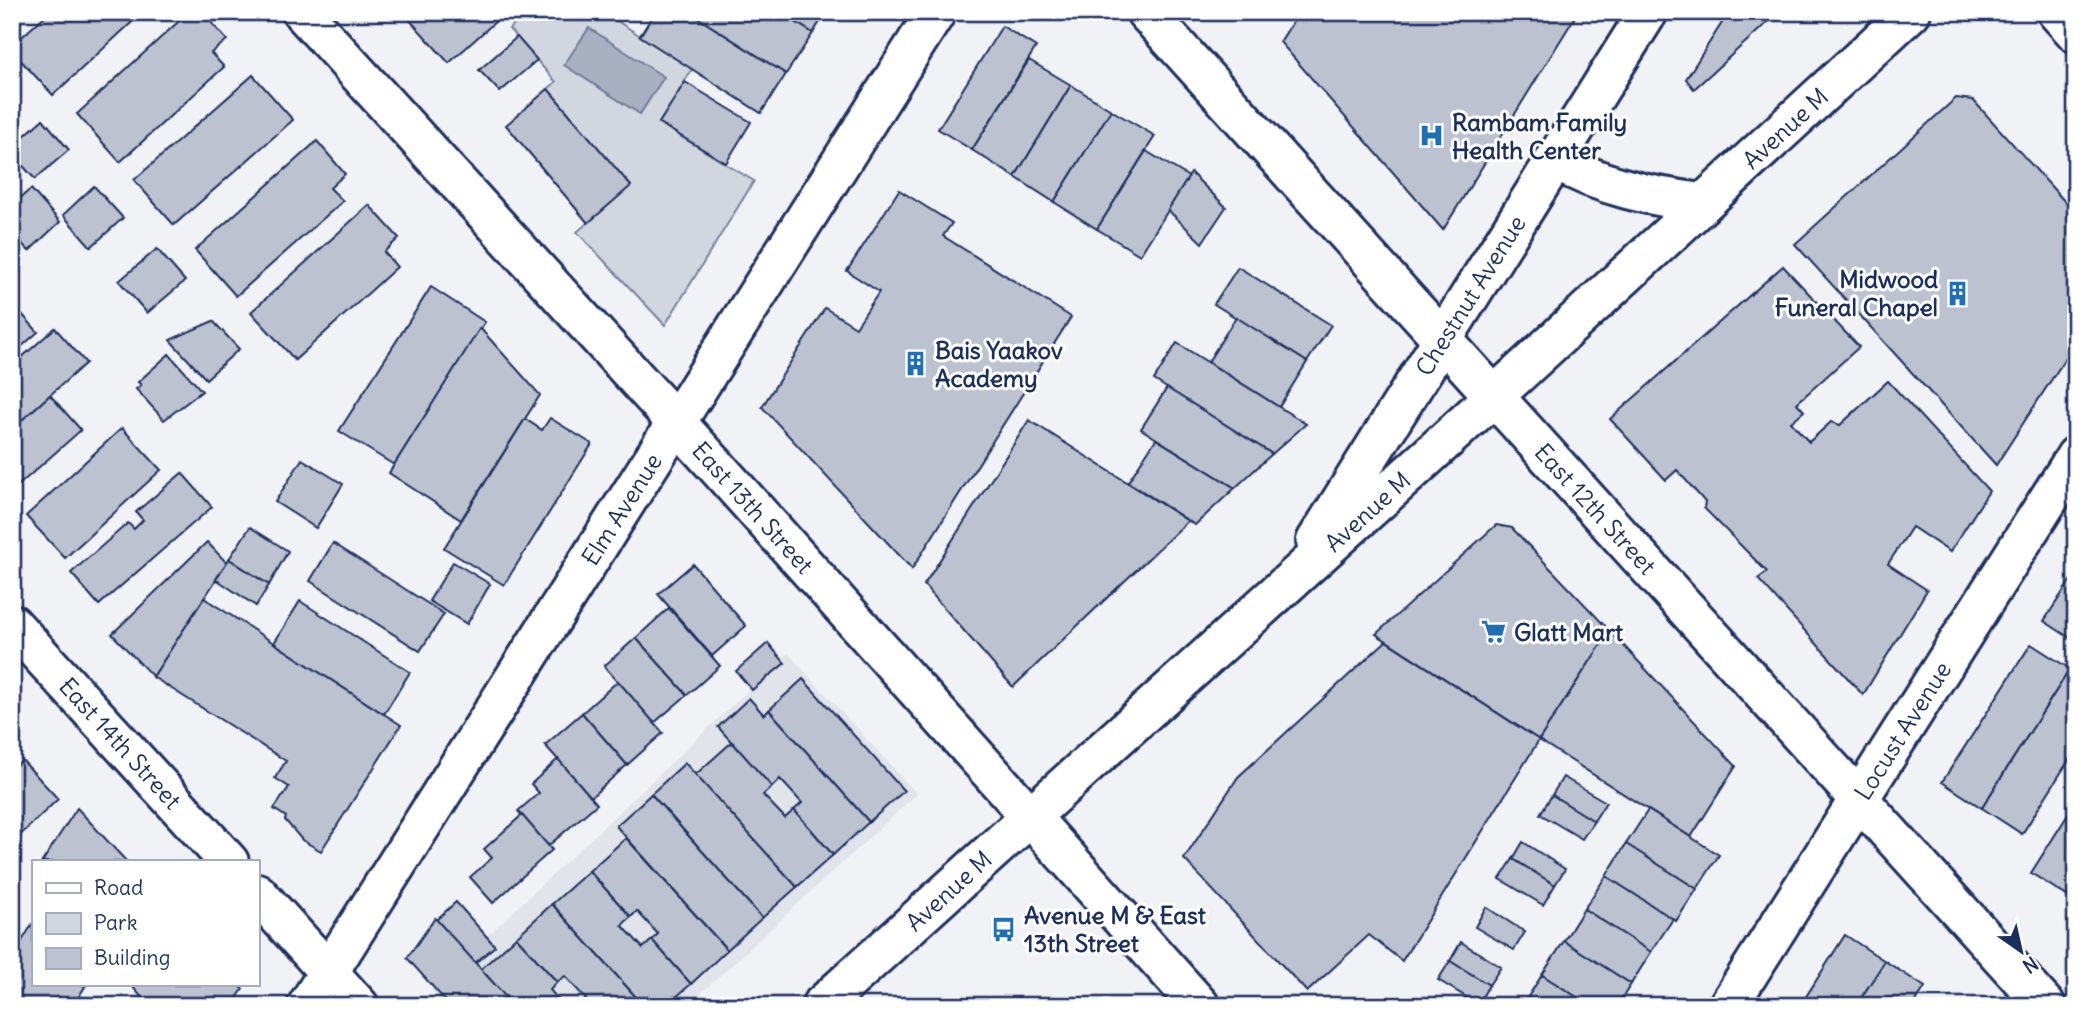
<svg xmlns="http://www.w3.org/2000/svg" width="2088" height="1018" font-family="Delius,sans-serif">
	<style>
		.built { fill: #e1e4ea }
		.green { fill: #d2d6df; stroke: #76829e; stroke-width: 2 }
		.water { fill: #a8b0c2; stroke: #707c9a; stroke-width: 2 }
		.building { fill: #bcc2d0; stroke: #1b2f5e; stroke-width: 2 }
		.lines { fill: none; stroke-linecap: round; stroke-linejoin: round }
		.minor-casing { stroke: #1b2f5e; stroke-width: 44 }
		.secondary-casing { stroke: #1b2f5e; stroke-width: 44 }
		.minor { stroke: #fff; stroke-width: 38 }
		.secondary { stroke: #fff; stroke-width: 38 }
		.labels { text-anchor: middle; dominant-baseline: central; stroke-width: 6; stroke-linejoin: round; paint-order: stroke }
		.poi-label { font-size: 24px; font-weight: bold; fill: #1b2f5e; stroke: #fff; text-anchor: start }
		.street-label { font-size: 24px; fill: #1b2f5e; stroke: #fff }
	</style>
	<rect width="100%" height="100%" fill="#f1f2f5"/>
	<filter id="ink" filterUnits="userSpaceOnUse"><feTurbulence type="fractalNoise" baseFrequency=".0143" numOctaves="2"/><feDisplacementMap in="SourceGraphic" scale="14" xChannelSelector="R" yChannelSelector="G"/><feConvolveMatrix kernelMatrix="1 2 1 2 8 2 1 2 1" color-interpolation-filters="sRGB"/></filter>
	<g filter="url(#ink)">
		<path class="built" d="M788 653 917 794 687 1006H445L431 989Z"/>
		<path class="green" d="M527 12H603L692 69 660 124 754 181 665 325 577 232 630 186 548 89 556 82 509 29Z"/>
		<path class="water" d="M589 28 664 77 640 114 564 65Z"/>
		<g class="building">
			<path d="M49 12H143L53 95 12 51V46Z"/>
			<path d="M189 12H202L227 40 211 53 224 67 120 162 77 114Z"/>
			<path d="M412 12H506L449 63 407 17Z"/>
			<path d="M655 12H689L786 74 761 113 640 36Z"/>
			<path d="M689 12H780L813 33 786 74Z"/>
			<path d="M780 12H826L813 33Z"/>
			<path d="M1299 12H1578L1443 230 1280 42Z"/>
			<path d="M1729 12H1779L1694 89 1686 79Z"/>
			<path d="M1002 26 1036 47 972 150 938 129Z"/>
			<path d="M517 37 537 60 500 92 479 70Z"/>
			<path d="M1029 60 1071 85 1015 177 972 150Z"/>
			<path d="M253 75 293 120 174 225 134 180Z"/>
			<path d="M685 82 751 122 726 163 659 123Z"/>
			<path d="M1071 85 1111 110 1054 202 1015 177Z"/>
			<path d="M548 89 631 186 588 223 506 125Z"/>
			<path d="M1956 98 1973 100 2076 214V342L1996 465 1795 244Z"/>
			<path d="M1111 110 1155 136 1097 229 1054 202Z"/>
			<path d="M43 119 69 150 35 179 12 154V147Z"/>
			<path d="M317 141 345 174 330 188 343 201 236 296 195 250Z"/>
			<path d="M1146 151 1189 177 1140 255 1097 229Z"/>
			<path d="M1191 173 1226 207 1202 243 1168 210Z"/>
			<path d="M94 186 123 218 91 247 63 215Z"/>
			<path d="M31 189 60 222 29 251 12 233V205Z"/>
			<path d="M899 190 952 223 943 236 1071 317 912 569 762 407 825 308 856 327 879 292 847 271Z"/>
			<path d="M369 205 399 238 384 252 397 267 295 360 251 312Z"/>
			<path d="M157 249 185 281 147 313 119 281Z"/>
			<path d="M1783 266 1859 347 1797 403 1804 411 1791 422 1809 442 1831 422 1840 425 1888 381 1989 491 1950 552 1912 527 1888 564 1927 590 1863 695 1758 579 1767 572 1704 508 1705 502 1677 470 1666 480 1610 419Z"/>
			<path d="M1238 267 1331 325 1307 362 1214 304Z"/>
			<path d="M431 287 485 322 394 465 339 431Z"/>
			<path d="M12 303 38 332 12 355Z"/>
			<path d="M1236 317 1307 362 1279 407 1208 362Z"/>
			<path d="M213 321 239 349 206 379 170 340Z"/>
			<path d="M55 328 86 363 12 429V366Z"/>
			<path d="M480 328 540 395 461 520 389 473Z"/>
			<path d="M1177 343 1279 407 1306 424 1272 454 1154 380Z"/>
			<path d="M169 354 202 391 164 420 136 389 141 385 138 382Z"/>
			<path d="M1167 388 1272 454 1235 488 1141 429Z"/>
			<path d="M50 395 81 430 12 491V429Z"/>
			<path d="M550 418 592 444 504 585 444 548 525 419 542 430Z"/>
			<path d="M1029 420 1188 521 1013 687 924 585Z"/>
			<path d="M122 428 161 470 65 558 26 516Z"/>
			<path d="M1156 439 1235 488 1195 525 1128 482Z"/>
			<path d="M302 459 343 484 316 528 275 502Z"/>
			<path d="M182 473 212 507 99 605 71 573 128 523 134 529 143 520 136 512Z"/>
			<path d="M1496 525 1512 528 1610 631 1539 740 1376 634Z"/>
			<path d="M250 527 288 551 269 585 229 559Z"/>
			<path d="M207 542 227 563 153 677 112 634Z"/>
			<path d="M333 543 444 614 420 651 310 581Z"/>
			<path d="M229 559 269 585 256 606 216 579Z"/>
			<path d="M453 562 490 584 467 624 429 601Z"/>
			<path d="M693 564 746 626 712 656 658 594Z"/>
			<path d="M2076 572V642L2044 621Z"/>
			<path d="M204 598 401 725 321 851 302 840 285 820 286 817 274 809 289 787 275 778 286 761 153 677Z"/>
			<path d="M300 601 410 672 384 714 274 643Z"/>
			<path d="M669 608 720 666 687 695 636 638Z"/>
			<path d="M1610 631 1736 766 1691 837 1539 740Z"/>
			<path d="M636 638 687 695 654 723 604 666Z"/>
			<path d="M1386 641 1539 740 1402 961 1369 935 1307 992 1184 859 1238 777Z"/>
			<path d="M768 643 785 663 752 690 736 671Z"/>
			<path d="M2031 644 2070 669 1982 808 1942 782Z"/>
			<path d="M2070 669 2076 673V749L2022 834 1982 808Z"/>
			<path d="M803 679 904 791 869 822 769 710Z"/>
			<path d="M618 681 663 733 627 765 582 713Z"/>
			<path d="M749 698 764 715 769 710 869 822 833 855 794 810 802 803 780 779 772 787 718 727Z"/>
			<path d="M582 713 627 765 591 797 545 745Z"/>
			<path d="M732 742 772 787 763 795 785 818 794 810 833 855 797 887 695 775Z"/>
			<path d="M558 759 597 804 548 846 518 811 539 793 531 784Z"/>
			<path d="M22 760 58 799 12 843V769Z"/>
			<path d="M685 763 797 887 762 918 651 794Z"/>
			<path d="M1563 777 1606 802 1594 821 1552 795Z"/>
			<path d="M651 794 762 918 727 950 616 826Z"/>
			<path d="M1552 795 1594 821 1582 839 1540 814Z"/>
			<path d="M2076 802V888L2070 898 2031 873Z"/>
			<path d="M77 808 127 862H42Z"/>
			<path d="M1648 810 1719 855 1697 889 1626 844Z"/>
			<path d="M522 815 552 850 493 903 470 877 492 858 484 849Z"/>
			<path d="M626 838 727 950 691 984 652 940 658 934 637 911 631 917 589 871Z"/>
			<path d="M1523 842 1565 869 1555 885 1513 859Z"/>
			<path d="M1626 844 1697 889 1676 921 1606 876Z"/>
			<path d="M1513 859 1555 885 1543 905 1500 879Z"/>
			<path d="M589 871 631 917 622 925 643 948 652 940 691 984 666 1006H644L552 904Z"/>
			<path d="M1606 876 1673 919 1651 952 1584 909Z"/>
			<path d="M456 902 495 946 475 963 436 920Z"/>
			<path d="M552 904 644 1006H579L586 999 565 976 557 982 516 937Z"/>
			<path d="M1486 907 1525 932 1514 950 1475 927Z"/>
			<path d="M1584 909 1651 952 1631 984 1564 941Z"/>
			<path d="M435 918 509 1000 503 1006H450L407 958Z"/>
			<path d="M33 923V985H86L73 1006H12V957Z"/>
			<path d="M1845 935 1885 961 1856 1006H1800Z"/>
			<path d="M516 937 557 982 550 990 564 1006H514L481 969Z"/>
			<path d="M1564 941 1631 984 1617 1006H1591L1542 975Z"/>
			<path d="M1461 942 1501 967 1489 985 1450 961Z"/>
			<path d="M1450 961 1489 985 1478 1004 1438 980Z"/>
			<path d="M1885 961 1925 987 1913 1006H1856Z"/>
			<path d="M1542 975 1591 1006H1522Z"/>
			<path d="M131 985H239L243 989 232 1006H142L145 1001Z"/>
		</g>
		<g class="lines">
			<defs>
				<g id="minor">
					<path id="s1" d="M302 12 716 466 1200 1006"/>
					<path id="s2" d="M1146 12 2046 1006"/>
					<path d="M1555 160C1602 187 1650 196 1703 203"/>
					<path id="s3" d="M1316 541 1648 12"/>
					<path id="s4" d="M12 624 229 862"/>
					<path d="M257 893 359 1006"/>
					<path id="s5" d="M307 1006 936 12"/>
					<path id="s6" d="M821 1006 1455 432 1911 12"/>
					<path id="s7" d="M1728 1006 2076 456"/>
				</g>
				<path id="secondary" d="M2057 12 2076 33"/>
			</defs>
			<use href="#minor" class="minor-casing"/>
			<use href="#secondary" class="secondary-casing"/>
			<use href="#minor" class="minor"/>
			<use href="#secondary" class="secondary"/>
		</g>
	</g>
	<defs>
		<symbol id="hospital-bare" viewBox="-9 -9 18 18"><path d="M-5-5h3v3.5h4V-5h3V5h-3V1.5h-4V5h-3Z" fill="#1f6fb2" stroke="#fff" stroke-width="2.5" paint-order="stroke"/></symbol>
		<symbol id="building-bare" viewBox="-9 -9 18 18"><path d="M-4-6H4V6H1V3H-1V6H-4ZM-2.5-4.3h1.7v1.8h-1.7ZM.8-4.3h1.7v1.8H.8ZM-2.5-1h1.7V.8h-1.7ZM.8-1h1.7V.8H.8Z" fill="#1f6fb2" stroke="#fff" stroke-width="2.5" paint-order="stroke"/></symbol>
		<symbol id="supermarket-bare" viewBox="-9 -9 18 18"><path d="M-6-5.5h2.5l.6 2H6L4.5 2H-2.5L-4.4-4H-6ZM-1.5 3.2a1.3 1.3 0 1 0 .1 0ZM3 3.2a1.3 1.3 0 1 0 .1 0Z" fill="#1f6fb2" stroke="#fff" stroke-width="2.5" paint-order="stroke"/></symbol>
		<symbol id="bus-bare" viewBox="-9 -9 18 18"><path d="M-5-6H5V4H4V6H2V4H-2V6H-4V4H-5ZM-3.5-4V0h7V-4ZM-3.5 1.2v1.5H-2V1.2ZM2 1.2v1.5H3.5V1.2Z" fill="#1f6fb2" stroke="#fff" stroke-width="2.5" paint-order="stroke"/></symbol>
	</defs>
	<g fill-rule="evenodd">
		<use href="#hospital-bare" x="1414" y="118" width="35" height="35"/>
		<use href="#building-bare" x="1940" y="276" width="35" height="35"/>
		<use href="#building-bare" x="898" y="346" width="35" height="35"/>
		<use href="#supermarket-bare" x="1476" y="614" width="35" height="35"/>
		<use href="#bus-bare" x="986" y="912" width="35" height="35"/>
	</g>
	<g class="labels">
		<g class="poi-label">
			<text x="1452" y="122">Rambam Family<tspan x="1452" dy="28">Health Center</tspan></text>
			<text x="1938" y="279" text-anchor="end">Midwood<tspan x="1938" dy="28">Funeral Chapel</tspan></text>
			<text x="935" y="350">Bais Yaakov<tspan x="935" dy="28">Academy</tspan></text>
			<text x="1514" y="632">Glatt Mart</text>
			<text x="1024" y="915">Avenue M &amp; East<tspan x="1024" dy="28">13th Street</tspan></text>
		</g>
		<g class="street-label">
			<text stroke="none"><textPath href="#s6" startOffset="1304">Avenue M</textPath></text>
			<text stroke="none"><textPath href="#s3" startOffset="290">Chestnut Avenue</textPath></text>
			<text stroke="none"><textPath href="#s1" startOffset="670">East 13th Street</textPath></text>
			<text stroke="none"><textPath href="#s5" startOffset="588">Elm Avenue</textPath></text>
			<text stroke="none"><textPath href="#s2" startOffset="670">East 12th Street</textPath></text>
			<text stroke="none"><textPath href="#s6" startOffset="737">Avenue M</textPath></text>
			<text stroke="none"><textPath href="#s7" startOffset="326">Locust Avenue</textPath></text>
			<text stroke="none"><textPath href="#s4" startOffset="161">East 14th Street</textPath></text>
			<text stroke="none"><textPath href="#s6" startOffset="172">Avenue M</textPath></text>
		</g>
	</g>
	<rect width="2088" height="1018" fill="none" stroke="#fff" stroke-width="42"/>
	<rect x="21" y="21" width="2046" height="976" fill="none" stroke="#1b2f5e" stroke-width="2.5" filter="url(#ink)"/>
	<rect x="32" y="860" width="228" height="126" fill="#ffffff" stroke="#a4acbf" stroke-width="2"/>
	<rect x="46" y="883" width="35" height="10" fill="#ffffff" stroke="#a4acbf" stroke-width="2"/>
	<text x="94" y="895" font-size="21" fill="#1b2f5e">Road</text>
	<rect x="46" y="913" width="35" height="21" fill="#d2d6df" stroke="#a4acbf" stroke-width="2"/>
	<text x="94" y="930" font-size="21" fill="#1b2f5e">Park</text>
	<rect x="46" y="948" width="35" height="21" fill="#bcc2d0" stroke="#a4acbf" stroke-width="2"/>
	<text x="94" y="965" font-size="21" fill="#1b2f5e">Building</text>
	<g transform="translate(2021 951) rotate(146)" stroke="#ffffff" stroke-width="5" paint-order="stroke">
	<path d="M0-5L12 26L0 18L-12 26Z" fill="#1b2f5e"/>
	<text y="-10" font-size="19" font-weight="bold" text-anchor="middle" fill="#1b2f5e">N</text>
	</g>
</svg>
